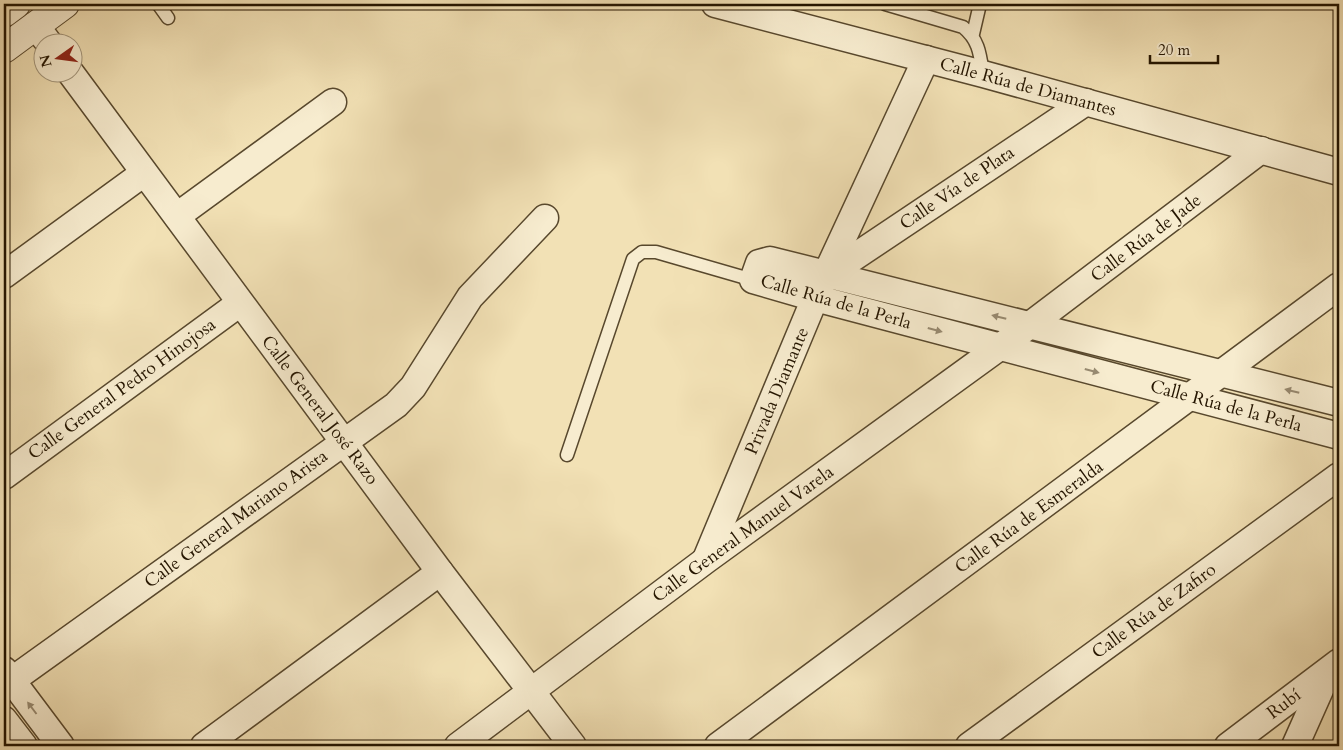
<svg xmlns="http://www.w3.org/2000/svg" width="1343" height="750" font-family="Cardo,serif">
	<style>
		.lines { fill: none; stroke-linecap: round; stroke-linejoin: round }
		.service-casing { stroke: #58482d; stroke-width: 15 }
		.minor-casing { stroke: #58482d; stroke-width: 29 }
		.tertiary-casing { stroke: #58482d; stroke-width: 30 }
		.service { stroke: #f7eccf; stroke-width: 12 }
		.minor { stroke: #f7eccf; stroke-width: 26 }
		.tertiary { stroke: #f7eccf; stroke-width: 28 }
		.oneway { fill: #988b72 }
		.labels { text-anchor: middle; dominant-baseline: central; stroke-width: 4; stroke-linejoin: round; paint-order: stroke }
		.street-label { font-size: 18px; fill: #241500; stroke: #f7eccf }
	</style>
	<rect width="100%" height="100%" fill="#f2e1b5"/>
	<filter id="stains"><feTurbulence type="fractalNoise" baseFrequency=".004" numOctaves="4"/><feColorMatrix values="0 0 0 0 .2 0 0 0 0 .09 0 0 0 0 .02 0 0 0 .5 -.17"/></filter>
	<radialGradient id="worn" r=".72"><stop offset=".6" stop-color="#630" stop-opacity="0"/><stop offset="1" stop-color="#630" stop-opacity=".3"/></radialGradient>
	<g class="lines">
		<defs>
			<g id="service">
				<path d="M158 4 168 18"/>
				<path d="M885 4 963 27C979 40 980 54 983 74"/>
				<path d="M767 19 776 4"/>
				<path d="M973 34 980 4"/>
				<path d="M567 455 633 259 642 252H656L753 280"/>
			</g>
			<g id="minor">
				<path d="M715 4 983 74 1339 172"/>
				<path d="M35 25 48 42"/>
				<path d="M70 72 440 572 573 746"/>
				<path d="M177 216 333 102"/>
				<path d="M829 274 1086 102"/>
				<path d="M4 275 144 173"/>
				<path d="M1339 403 770 260 759 263 753 280 815 298 1339 436"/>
				<path d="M4 476 240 303"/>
				<path d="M706 559 815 298 926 59"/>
				<path d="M4 670 61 746"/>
				<path d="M4 686 396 405 413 387 470 297 545 218"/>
				<path d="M4 720 24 746"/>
				<path d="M204 746 440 572"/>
				<path d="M458 746 706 560 1030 325 1261 150"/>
				<path d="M718 746 1339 286"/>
				<path d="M969 746 1339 476"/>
				<path d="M1228 746 1339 662"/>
				<path d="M1295 746 1328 672"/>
			</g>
			<g id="tertiary">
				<path d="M4 13 16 4"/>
				<path d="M4 49 65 4"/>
			</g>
		</defs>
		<use href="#service" class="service-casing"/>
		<use href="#minor" class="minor-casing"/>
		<use href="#tertiary" class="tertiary-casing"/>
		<use href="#service" class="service"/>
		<use href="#minor" class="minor"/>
		<use href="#tertiary" class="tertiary"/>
	</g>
	<defs><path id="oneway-solid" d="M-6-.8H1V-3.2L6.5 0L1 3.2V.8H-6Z" transform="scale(1.25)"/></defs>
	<g class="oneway">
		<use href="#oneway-solid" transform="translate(999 317) rotate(-166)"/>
		<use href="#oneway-solid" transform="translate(935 330) rotate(15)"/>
		<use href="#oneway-solid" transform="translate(1092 371) rotate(15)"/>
		<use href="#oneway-solid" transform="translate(1292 391) rotate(-166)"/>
		<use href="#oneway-solid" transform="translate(32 708) rotate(-127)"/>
	</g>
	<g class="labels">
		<g class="street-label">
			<text transform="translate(1028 87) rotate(15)">Calle Rúa de Diamantes</text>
			<text transform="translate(957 188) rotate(-34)">Calle Vía de Plata</text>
			<text transform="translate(1146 238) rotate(-37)">Calle Rúa de Jade</text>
			<text transform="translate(836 302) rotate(16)">Calle Rúa de la Perla</text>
			<text transform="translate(122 389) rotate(-36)">Calle General Pedro Hinojosa</text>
			<text transform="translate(777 391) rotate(-67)">Privada Diamante</text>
			<text transform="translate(1226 406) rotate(15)">Calle Rúa de la Perla</text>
			<text transform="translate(320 410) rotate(53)">Calle General José Razo</text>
			<text transform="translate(1029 517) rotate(-36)">Calle Rúa de Esmeralda</text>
			<text transform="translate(236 519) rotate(-36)">Calle General Mariano Arista</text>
			<text transform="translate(743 534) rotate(-36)">Calle General Manuel Varela</text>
			<text transform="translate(1154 611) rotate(-36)">Calle Rúa de Zafiro</text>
			<text transform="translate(1284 704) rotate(-37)">Rubí</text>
		</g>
	</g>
	<rect width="1343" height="750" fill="none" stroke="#f2e1b5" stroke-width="20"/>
	<rect x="5" y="5" width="1333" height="740" fill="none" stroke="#241500" stroke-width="2.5"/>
	<rect x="10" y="10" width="1323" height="730" fill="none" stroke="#241500"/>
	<g transform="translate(58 58) rotate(256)"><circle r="24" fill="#f7eccf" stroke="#a3967c"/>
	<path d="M0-4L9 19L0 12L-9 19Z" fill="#8f2418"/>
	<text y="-8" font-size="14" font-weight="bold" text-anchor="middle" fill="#241500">N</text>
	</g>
	<path d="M1150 55v8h68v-8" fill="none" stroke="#241500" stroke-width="2.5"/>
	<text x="1158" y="55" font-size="15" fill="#241500" stroke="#f7eccf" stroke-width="4" paint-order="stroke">20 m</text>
	<rect width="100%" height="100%" filter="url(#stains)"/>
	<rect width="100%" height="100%" fill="url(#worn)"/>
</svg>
